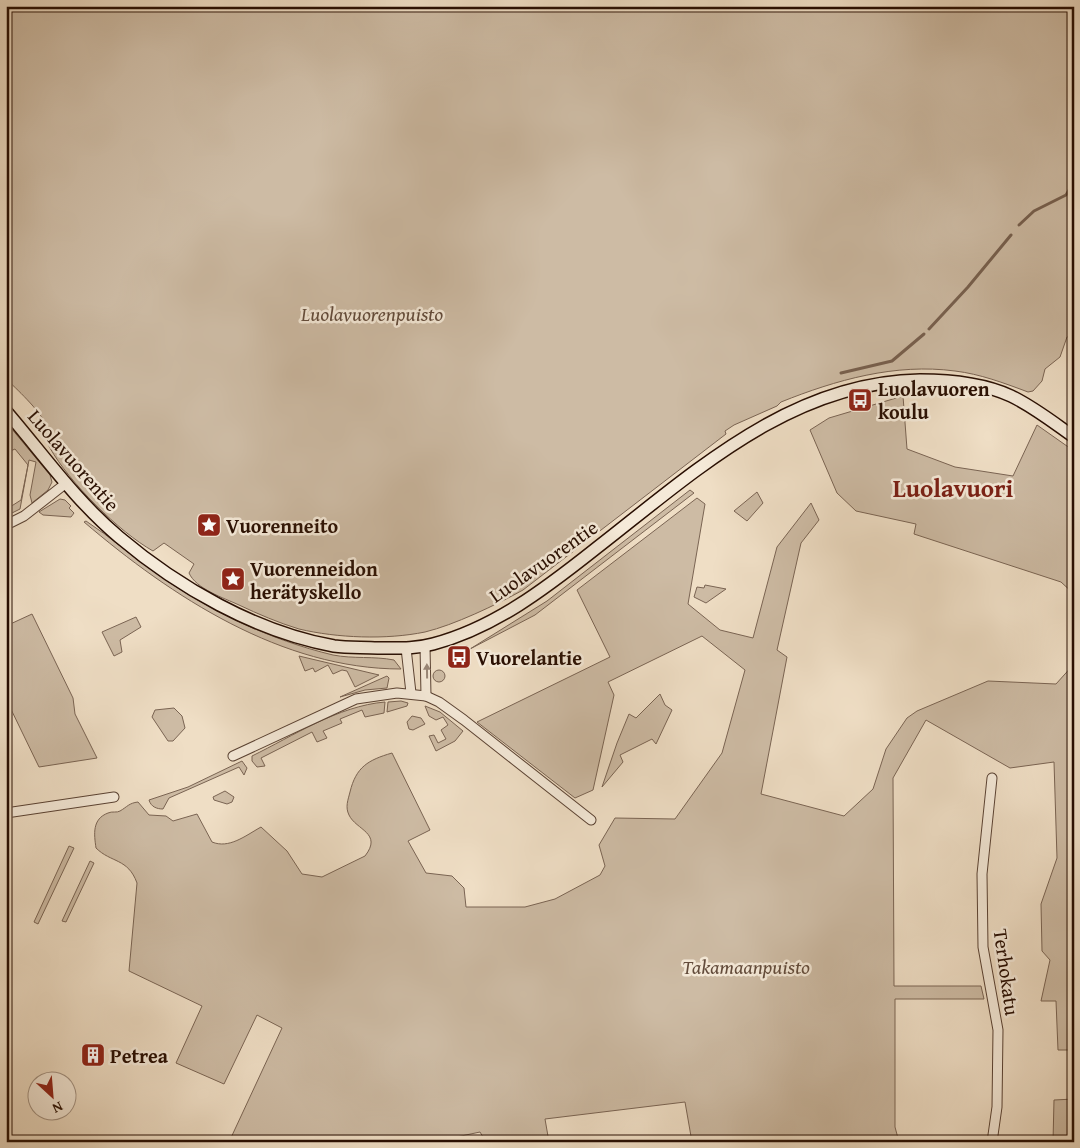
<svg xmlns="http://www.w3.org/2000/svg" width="1080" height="1148" font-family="'Gentium Book Plus',serif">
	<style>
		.green { fill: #cdbba4; stroke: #7a6453 }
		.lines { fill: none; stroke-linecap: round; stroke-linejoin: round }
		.stream { stroke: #77604f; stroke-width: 3 }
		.street-casing { stroke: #5a4233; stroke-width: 11 }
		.secondary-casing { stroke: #280e02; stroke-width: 14 }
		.street { stroke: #f5ead9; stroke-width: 9 }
		.secondary { stroke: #f5ead9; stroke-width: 11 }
		.oneway { fill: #998778 }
		.labels { text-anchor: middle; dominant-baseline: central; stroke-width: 5; stroke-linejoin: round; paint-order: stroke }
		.park-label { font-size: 20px; font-style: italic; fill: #624b3b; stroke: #f5ead9 }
		.poi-label { font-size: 20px; font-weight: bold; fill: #280e02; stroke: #f5ead9; text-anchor: start }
		.street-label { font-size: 20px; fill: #280e02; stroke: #f5ead9 }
		.district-label { font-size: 25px; font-weight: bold; fill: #7a1f14; stroke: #f5ead9 }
	</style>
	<rect width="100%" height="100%" fill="#efdec5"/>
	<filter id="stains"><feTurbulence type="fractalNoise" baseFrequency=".004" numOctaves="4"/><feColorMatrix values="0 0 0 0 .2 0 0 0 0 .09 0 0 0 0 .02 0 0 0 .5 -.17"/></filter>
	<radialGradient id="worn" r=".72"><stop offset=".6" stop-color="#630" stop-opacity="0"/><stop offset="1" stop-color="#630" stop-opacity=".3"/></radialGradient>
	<g class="green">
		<path d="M6 6H1074V335L1067 337 1060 357 1045 369 1042 381 1033 391 1028 392C1004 383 980 374 955 371 895 363 836 380 781 402L777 406 734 425 725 431 726 434 523 590C496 605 454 625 425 632 386 640 337 638 299 629 279 623 258 614 239 605 224 598 196 589 189 573L194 564 164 543 153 551C119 532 69 482 50 448 45 440 48 431 44 422 41 412 15 387 6 379Z"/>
		<path d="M903 396 907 449 955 467 1013 476 1037 425 1074 451V594L1061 582 914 534 916 524 856 511 837 493 810 430 829 418Z"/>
		<path d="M6 422 50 475 52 482 48 490 32 503 30 495 36 462 29 460 20 509 12 513 10 507 21 500 28 465 15 449 6 453Z"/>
		<path d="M690 490 694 493 535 615 470 649 547 601Z"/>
		<path d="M757 492 763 503 747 521 734 511Z"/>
		<path d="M697 498 705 504 688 604 720 630 753 638 777 547 811 503 819 520 801 543 777 650 787 657 761 794 844 816 873 789 886 749 907 718 917 711 988 681 1056 684 1074 664V1050H1058L1056 1001H1041L1050 960 1042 951 1041 904 1057 858 1054 762 1010 768 926 720 893 778 894 986H981L984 999H895V1127L899 1142H692L685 1102 545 1119 549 1142H486L480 1132 433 1142H229L282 1028 257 1015 224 1084 176 1063 202 1006 129 971 137 883C128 858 111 863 96 848 94 834 92 819 108 813 112 811 117 813 120 811 127 807 129 803 138 802L149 815 166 816 173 821 197 814 212 842C229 849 245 836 261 827L287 851 302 874 322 877 365 856C383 833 356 830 349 815 345 807 348 800 350 792 356 767 368 760 392 753L430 830 408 841 426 873 452 876 464 888 466 907H525L555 899 600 875 605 866 599 845 615 818 675 819 722 753 745 670 702 636 608 682 614 695 593 790 575 798 477 722 610 657 577 590Z"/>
		<path d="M60 499 65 500 71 506 69 508 74 513 71 517 43 515 39 512Z"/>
		<path d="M86 521C111 537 132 557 157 574 210 611 270 640 333 655 353 659 374 656 394 660L401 669C282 669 172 597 84 522Z"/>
		<path d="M705 585 726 589 706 603 694 597 697 587 704 588Z"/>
		<path d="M32 614 73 698 75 714 97 758 39 767 6 699V626Z"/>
		<path d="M136 617 141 627 120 640 122 652 114 656 102 632Z"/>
		<path d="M299 656 379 675 355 687 347 671 342 670 333 674 328 665 315 672 313 668 305 671Z"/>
		<circle cx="439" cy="676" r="6"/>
		<path d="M387 676 389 678 387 688 365 690 340 697Z"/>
		<path d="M660 694 665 705 672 710 656 744 652 739 620 755 623 762 602 787 617 743 629 714 636 718Z"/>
		<path d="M401 701 408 703 407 706 387 712 388 702Z"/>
		<path d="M385 702 384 713 365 717 362 710 340 719 342 723 323 731 327 738 317 742 312 732 261 758 265 766 257 767 252 761V756C293 736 338 706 385 702Z"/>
		<path d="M425 706 440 712 463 731 455 741 436 751 429 736 434 735 438 743 446 739 441 730 448 725 443 717 436 720 429 716Z"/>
		<path d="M174 708 182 716 185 728 173 741H168L152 717 155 710Z"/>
		<path d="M412 716 421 718 425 724 413 730 409 729 407 722Z"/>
		<path d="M242 761 247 768 244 775 239 767 169 798 163 809C157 809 151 807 149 800L188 787Z"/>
		<path d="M225 791 234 797 232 802 227 804 214 800 213 797Z"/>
		<path d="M69 846 74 848 38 924 34 922Z"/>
		<path d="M90 861 94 863 66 922 62 921Z"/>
		<path d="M1074 1099V1142H1053L1054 1100Z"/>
	</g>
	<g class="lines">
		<g class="stream">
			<path d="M1019 225 1034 211 1066 195 1074 182"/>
			<path d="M929 329 968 287 1011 235"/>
			<path d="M841 373 892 361 924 334"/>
		</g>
		<defs>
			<g id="street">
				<path d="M6 525 24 516 65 484"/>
				<path d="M425 646 426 696"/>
				<path d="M406 648 411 693"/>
				<path d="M233 756 356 699 397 693 426 696 439 702 464 720 591 820"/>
				<path d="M992 778 982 874 983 947 998 1030 997 1107 992 1142"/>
				<path d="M6 813 114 797"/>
			</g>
			<path id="secondary" d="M6 411C43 454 75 500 119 537 178 587 256 632 334 646 348 648 363 647 378 648 397 648 415 649 433 644 494 628 546 588 594 550 691 475 789 382 920 380 950 380 983 383 1011 396 1034 407 1054 423 1074 437"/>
		</defs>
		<use href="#street" class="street-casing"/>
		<use href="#secondary" class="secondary-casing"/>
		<use href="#street" class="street"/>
		<use href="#secondary" class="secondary"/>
	</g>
	<defs><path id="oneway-solid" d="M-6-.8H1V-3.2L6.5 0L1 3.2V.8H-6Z" transform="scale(1.25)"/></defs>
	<use class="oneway" href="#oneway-solid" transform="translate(427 671) rotate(-91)"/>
	<defs>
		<symbol id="bus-square" viewBox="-11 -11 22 22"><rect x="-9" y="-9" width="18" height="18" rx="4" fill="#8f2418" stroke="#f5ead9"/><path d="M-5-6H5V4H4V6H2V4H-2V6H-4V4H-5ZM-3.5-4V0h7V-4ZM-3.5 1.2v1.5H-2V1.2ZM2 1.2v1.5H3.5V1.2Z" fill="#fff"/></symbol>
		<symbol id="sight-square" viewBox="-11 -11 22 22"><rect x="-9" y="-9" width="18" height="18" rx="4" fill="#8f2418" stroke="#f5ead9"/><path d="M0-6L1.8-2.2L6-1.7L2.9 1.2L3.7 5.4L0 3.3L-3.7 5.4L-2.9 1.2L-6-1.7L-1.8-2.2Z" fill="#fff"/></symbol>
		<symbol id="building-square" viewBox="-11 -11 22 22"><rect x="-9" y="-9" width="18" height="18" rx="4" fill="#8f2418" stroke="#f5ead9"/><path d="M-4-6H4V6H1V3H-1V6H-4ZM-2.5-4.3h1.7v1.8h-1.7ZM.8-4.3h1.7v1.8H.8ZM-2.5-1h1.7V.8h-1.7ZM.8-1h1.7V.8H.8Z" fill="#fff"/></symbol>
	</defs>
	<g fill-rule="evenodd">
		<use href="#bus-square" x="846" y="386" width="28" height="28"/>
		<use href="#sight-square" x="195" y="511" width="28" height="28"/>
		<use href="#sight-square" x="219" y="565" width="28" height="28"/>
		<use href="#bus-square" x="445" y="643" width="28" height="28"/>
		<use href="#building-square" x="79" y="1041" width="28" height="28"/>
	</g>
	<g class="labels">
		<g class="park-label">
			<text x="372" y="313">Luolavuorenpuisto</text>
			<text x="746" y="966">Takamaanpuisto</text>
		</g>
		<g class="poi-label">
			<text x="878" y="388">Luolavuoren<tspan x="878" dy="23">koulu</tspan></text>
			<text x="226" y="525">Vuorenneito</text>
			<text x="250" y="568">Vuorenneidon<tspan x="250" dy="23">herätyskello</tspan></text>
			<text x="476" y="657">Vuorelantie</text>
			<text x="110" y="1055">Petrea</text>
		</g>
		<g class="street-label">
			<text transform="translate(74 460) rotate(49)">Luolavuorentie</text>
			<text transform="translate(543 561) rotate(-35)">Luolavuorentie</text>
			<text transform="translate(1007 972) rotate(82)">Terhokatu</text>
		</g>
		<g class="district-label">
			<text x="953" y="488">Luolavuori</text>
		</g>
	</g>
	<rect width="1080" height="1148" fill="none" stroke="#efdec5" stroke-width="25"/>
	<rect x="8" y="8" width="1065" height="1133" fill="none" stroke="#280e02" stroke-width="2.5"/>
	<rect x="12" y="12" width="1055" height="1123" fill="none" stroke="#280e02"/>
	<g transform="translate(52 1096) rotate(154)"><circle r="24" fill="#f5ead9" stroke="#a39283"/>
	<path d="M0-4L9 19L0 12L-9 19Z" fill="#8f2418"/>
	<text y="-8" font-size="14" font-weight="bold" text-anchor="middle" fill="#280e02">N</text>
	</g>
	<rect width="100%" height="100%" filter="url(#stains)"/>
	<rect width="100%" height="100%" fill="url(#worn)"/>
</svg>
